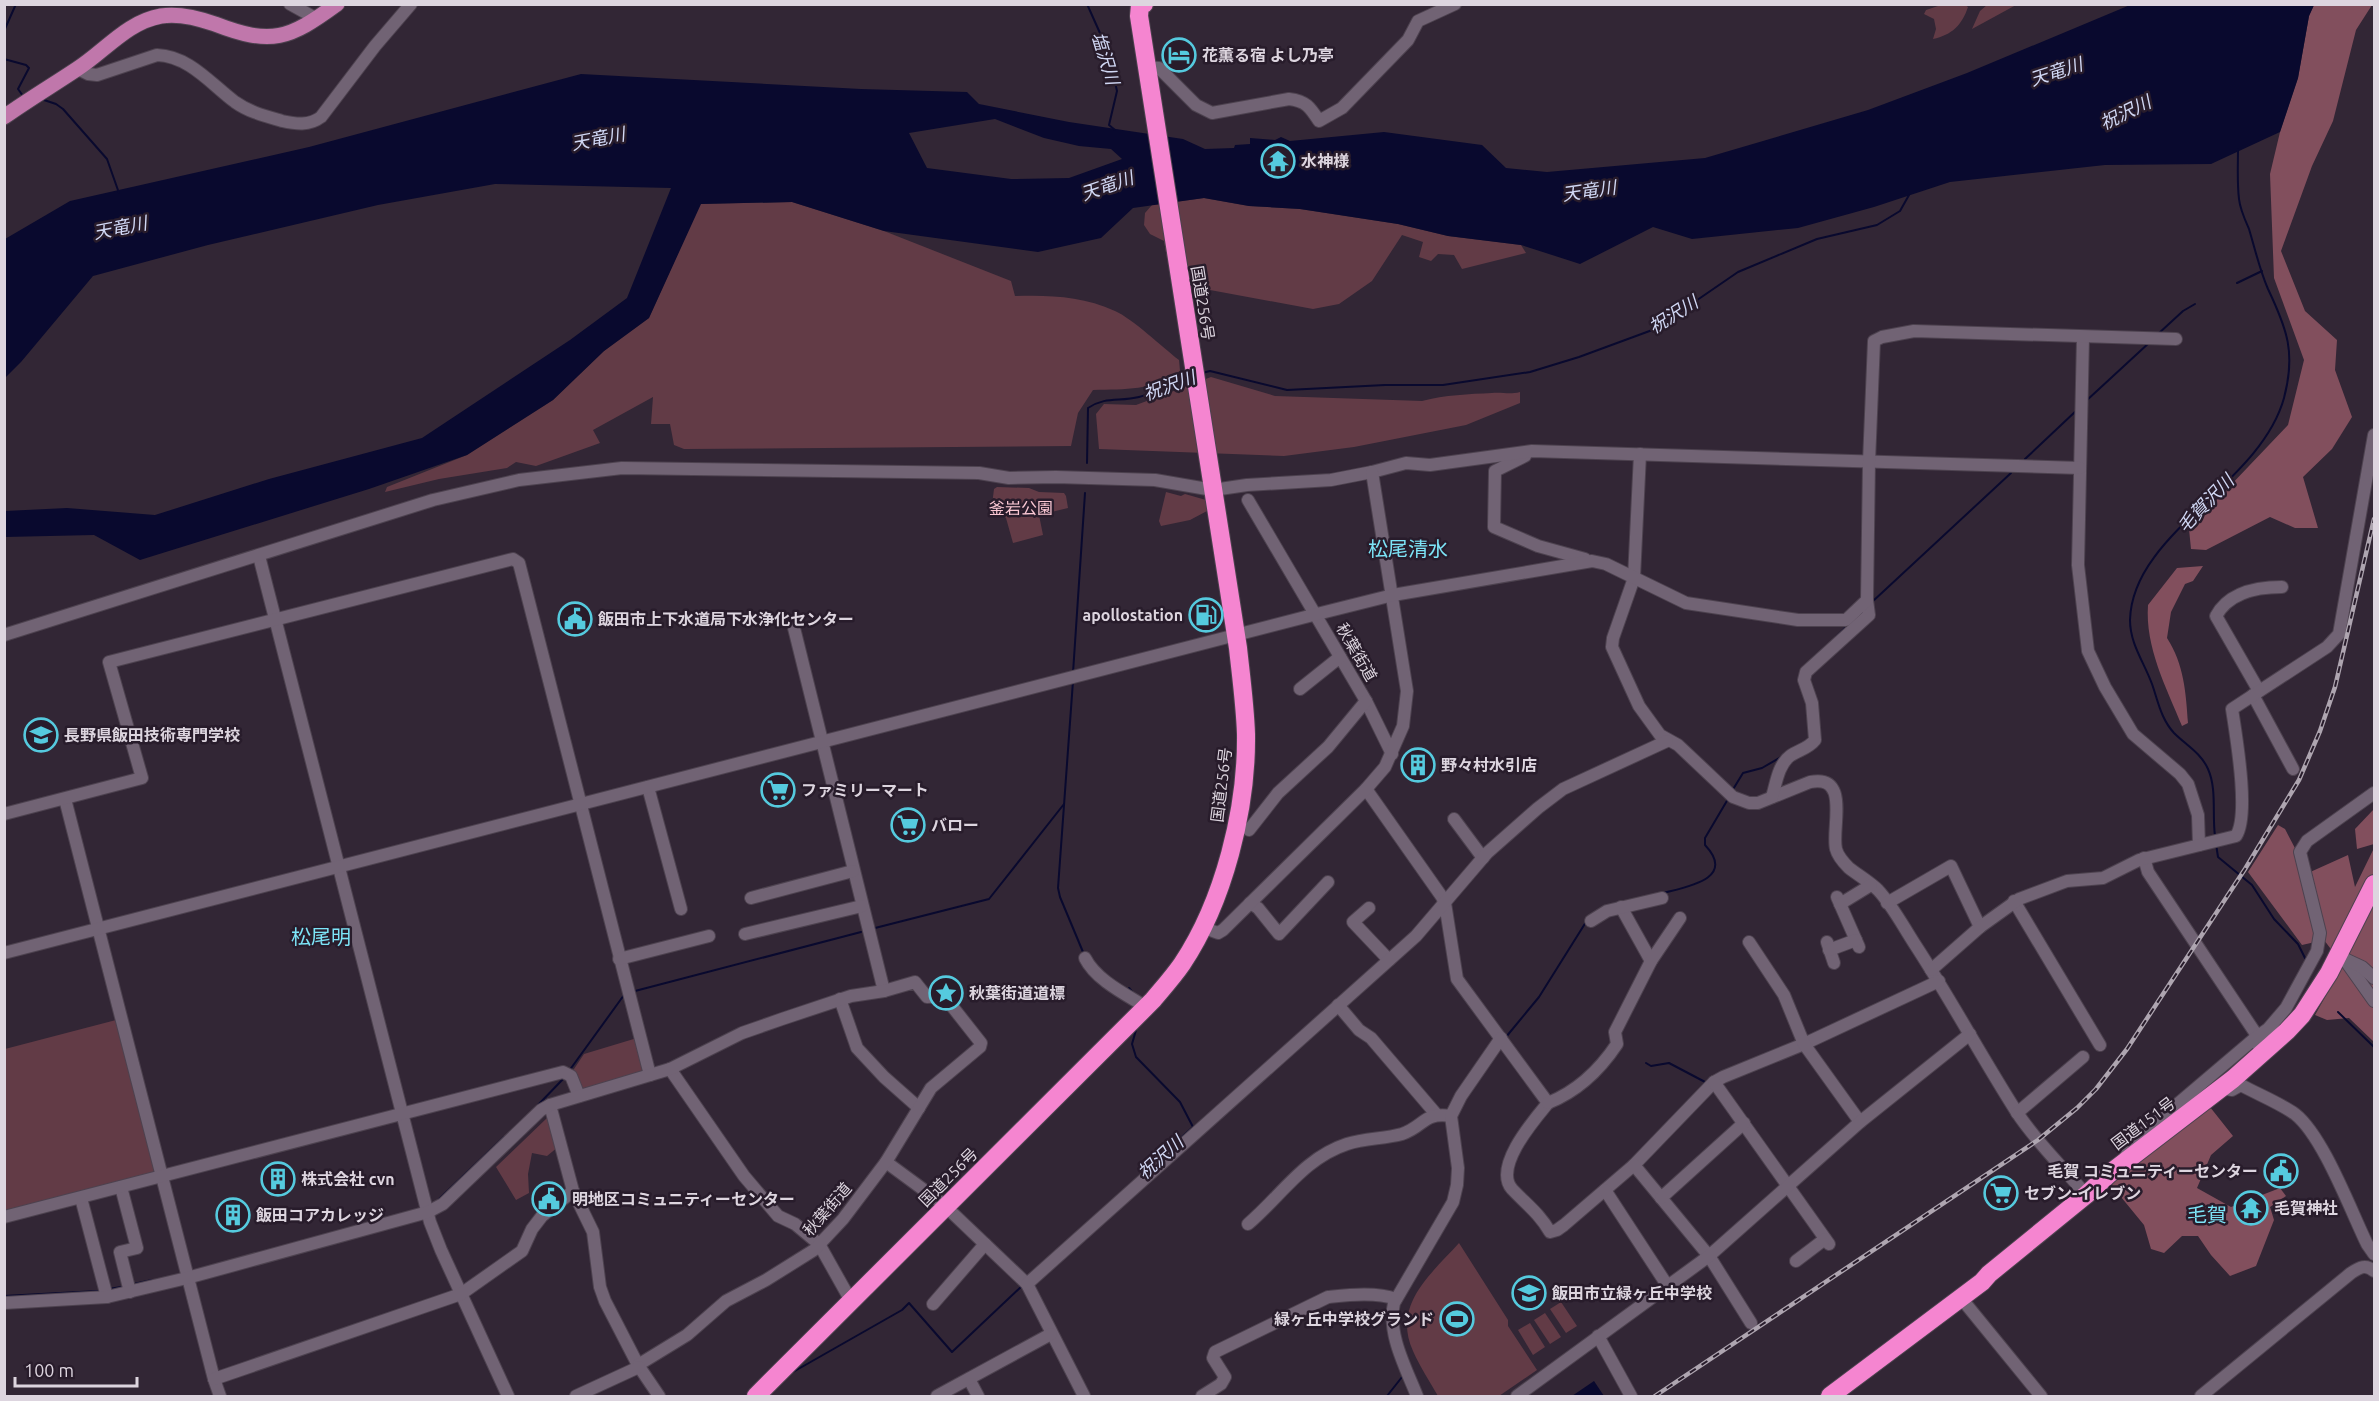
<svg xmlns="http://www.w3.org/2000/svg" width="2379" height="1401" font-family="Ubuntu,'Noto Sans JP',sans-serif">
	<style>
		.green { fill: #623b46 }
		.forest { fill: #824f5d }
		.water { fill: #09092e; fill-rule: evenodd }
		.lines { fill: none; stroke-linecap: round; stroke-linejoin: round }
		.stream { stroke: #09092e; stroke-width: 2 }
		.minor-casing { stroke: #4d424f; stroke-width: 14 }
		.major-casing { stroke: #4d424f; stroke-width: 17 }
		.highway-casing { stroke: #4d424f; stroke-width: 20 }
		.minor { stroke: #716374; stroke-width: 12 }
		.major { stroke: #c077ab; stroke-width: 15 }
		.highway { stroke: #f585d0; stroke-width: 18 }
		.rail-casing { stroke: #aea5b0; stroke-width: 4.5 }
		.rail { stroke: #281c2b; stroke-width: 2; stroke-dasharray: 7; stroke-linecap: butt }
		.labels { text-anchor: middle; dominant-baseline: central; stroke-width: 5; stroke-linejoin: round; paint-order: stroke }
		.poi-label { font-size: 16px; font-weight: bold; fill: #ddd5df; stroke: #281c2b; text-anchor: start }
		.street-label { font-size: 16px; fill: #ddd5df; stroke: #281c2b }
		.park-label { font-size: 16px; fill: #fac7d3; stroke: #281c2b }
		.water-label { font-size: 18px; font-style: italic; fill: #d1d8f5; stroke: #281c2b }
		.quarter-label { font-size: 20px; fill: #7de5f8; stroke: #281c2b }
	</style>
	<rect width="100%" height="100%" fill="#322635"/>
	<g class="green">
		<path d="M1944 4 1965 5 1968 7C1962 25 1952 35 1933 39L1936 29 1934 19 1924 14 1926 10Z"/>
		<path d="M1987 5V4L2016 5 1972 29 1980 11Z"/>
		<path d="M1204 198 1249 206 1300 209 1398 224 1448 236 1521 245 1526 253 1462 269 1454 255 1438 254 1431 261 1419 257 1423 242 1402 235 1372 281 1339 304 1313 309 1210 290 1195 285 1167 258 1164 241 1150 234 1144 225 1145 213 1152 205Z"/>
		<path d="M792 202 884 231 1011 281 1015 296C1050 295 1082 296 1115 311 1133 319 1162 347 1179 360L1180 371C1151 391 1127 389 1093 390L1078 413 1071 446 684 449 674 445 670 424H651L653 397 593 430 600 443 536 466 516 462 507 468 439 479 385 492 387 487 467 455 553 400 604 351 649 318 700 204Z"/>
		<path d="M1211 377 1275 396 1422 401C1445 395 1469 394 1492 393 1503 392 1509 395 1520 392V403L1466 425 1354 447 1284 456 1099 449 1096 414 1104 404 1136 405Z"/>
		<path d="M997 487 1029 488 1039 492 1064 493 1066 496 1068 508 1039 515 1043 535 1013 543 1006 518 992 505 994 489Z"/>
		<path d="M1166 492 1181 496 1185 494 1206 500 1207 511 1190 520 1161 526 1159 521Z"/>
		<path d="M116 1020 155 1173 5 1212V1049Z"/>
		<path d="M637 1038 645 1069 643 1073 579 1091 572 1072 584 1054Z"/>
		<path d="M547 1118H551L558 1147 547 1156 532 1153 528 1174 529 1193 516 1200 496 1167Z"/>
		<path d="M1459 1243 1508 1320V1326L1537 1370 1499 1396H1438C1430 1382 1420 1367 1413 1351 1392 1305 1431 1274 1459 1243Z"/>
		<path d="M1561 1302 1577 1326 1566 1333 1550 1309Z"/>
		<path d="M1545 1313 1561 1337 1550 1344 1534 1320Z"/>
		<path d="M1530 1323 1545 1347 1533 1355 1518 1330Z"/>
	</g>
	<g class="forest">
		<path d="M2314 5H2372L2356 30 2333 121 2312 166 2281 251 2305 311 2337 340 2335 370 2352 417 2332 449 2303 477 2318 528H2295L2270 517 2206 550 2191 549 2189 529 2288 425 2304 360 2274 278 2270 174 2280 132 2298 78 2309 16Z"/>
		<path d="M2203 566 2193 581 2185 584 2171 612 2167 638C2184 664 2186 693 2188 723L2182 726C2166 687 2145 647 2148 605L2177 568Z"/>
		<path d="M2374 809V844L2357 849 2355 829Z"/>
		<path d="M2278 825 2285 829 2308 873 2348 855 2355 887 2374 848V1042L2349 1018 2327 1020 2315 1015 2343 965 2324 940 2302 945 2248 872Z"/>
		<path d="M2210 1107 2233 1136 2211 1155 2197 1188 2231 1207 2280 1188 2286 1196 2270 1207 2274 1220 2256 1266 2230 1276 2211 1255 2198 1236H2182L2164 1253 2151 1249 2144 1225 2112 1186 2114 1179Z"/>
	</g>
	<g class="water">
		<path d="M2130 5H2314L2309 16 2298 78 2280 132 2211 164 2105 165 1950 182 1874 207 1798 228 1692 239 1653 227 1580 264 1521 245 1448 236 1398 224 1300 209 1249 206 1204 198 1133 208 1101 238 1038 252 884 231 792 202 701 204 649 318 604 351 553 400 467 455 369 489 140 560 94 535 5 537V511L67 508 155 515 269 479 422 438 570 340 627 298 671 188 495 184 378 205 208 245 93 276 21 362 5 378V239L70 201 309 147 581 74 861 89 967 92 979 104 1069 122 1183 139 1205 149 1234 148 1235 145 1250 144V138L1275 140 1281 137 1290 141 1384 132 1482 145 1506 168 1547 172 1705 158 1868 110 1967 73ZM995 119 1044 138 1079 146 1111 149 1122 159 1069 178 1011 179 927 168 909 133Z"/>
		<path d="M1594 1381 1604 1396H1572Z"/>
	</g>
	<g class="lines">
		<g class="stream">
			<path d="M1087 4 1108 51 1117 91 1109 125 1115 130"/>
			<path d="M4 31 16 4"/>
			<path d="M4 59 26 65 29 68 18 89 23 96"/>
			<path d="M44 100 56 104 63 109 107 159 119 193"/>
			<path d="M2237 283 2262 271"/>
			<path d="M2158 334 2183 311 2195 304"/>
			<path d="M1202 373 1210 371 1287 390 1385 385H1443L1530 372 1579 357 1655 329 1738 272 1817 239 1877 225 1900 211 1909 195"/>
			<path d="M2086 401 2150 342"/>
			<path d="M2025 459 2077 410"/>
			<path d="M1087 463 1088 408C1106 396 1119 402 1139 397 1157 393 1171 381 1188 377"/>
			<path d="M1872 602 2011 473"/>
			<path d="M1836 637 1849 624"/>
			<path d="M1073 673 1085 493"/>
			<path d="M1073 681 1058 888 1060 897 1083 952"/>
			<path d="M1732 791 1743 773 1762 768 1781 757"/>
			<path d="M2215 836C2212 814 2217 789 2208 769 2201 753 2186 745 2174 733 2161 719 2158 701 2152 684 2144 662 2130 644 2130 620 2132 533 2260 485 2284 398 2296 353 2287 329 2268 289 2260 271 2255 249 2249 229 2245 220 2240 209 2239 199 2237 183 2238 165 2238 149"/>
			<path d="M2216 844 2218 857 2252 885 2274 919 2298 944 2306 960"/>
			<path d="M1663 893C1686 887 1737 879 1705 845V838L1728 799"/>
			<path d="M875 928 989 899 1064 804"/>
			<path d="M1129 988 1134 994"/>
			<path d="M635 991 861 932"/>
			<path d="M2338 1012 2374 1047"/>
			<path d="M1136 1030 1132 1044 1136 1057 1180 1102 1193 1127 1163 1154"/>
			<path d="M1506 1037 1539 997 1586 922"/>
			<path d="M1646 1063 1651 1066 1669 1063 1707 1083"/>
			<path d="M569 1071 624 995"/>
			<path d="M537 1106 564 1078"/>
			<path d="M437 1201 504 1137"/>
			<path d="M1432 1249 1438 1239"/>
			<path d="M134 1284 152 1280"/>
			<path d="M109 1289 121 1287"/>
			<path d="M4 1296 98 1291"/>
			<path d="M793 1372 902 1310 909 1303 952 1352 1023 1285"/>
			<path d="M1387 1396 1402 1377"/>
		</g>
		<defs>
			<g id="minor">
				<path d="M290 4 317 19"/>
				<path d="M1146 67 1159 68 1196 105 1212 113 1289 99C1306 101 1310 107 1319 121L1342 108 1408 40 1418 21 1455 4"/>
				<path d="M78 69 88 74 97 75 157 55C189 56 211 84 235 102 249 112 265 116 282 121 296 124 309 126 321 117L375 46 411 4"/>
				<path d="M2083 337 2078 565 2088 651 2105 687 2133 734 2180 774 2188 784 2198 815 2199 845"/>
				<path d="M1640 454 1634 578 1613 638 1612 647 1639 706 1660 735 1678 745 1733 797 1749 803H1758L1810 782C1851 774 1831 828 1836 849 1838 857 1844 863 1849 868 1858 875 1870 882 1878 890 1892 905 1903 926 1914 943 1950 998 1981 1056 2016 1111 2035 1141 2064 1168 2086 1195"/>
				<path d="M1525 456 1495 471 1494 527 1538 546 1585 559"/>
				<path d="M1248 500 1366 701 1392 754"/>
				<path d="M259 556 430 1222 441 1250 508 1396"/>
				<path d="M794 628 884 991"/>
				<path d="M4 635 433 500 519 480 622 468 979 473 1009 478 1056 477 1155 480 1213 490 1247 485 1331 480 1372 472 1406 463 1430 465 1532 451 2080 468"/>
				<path d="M1300 689 1340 657"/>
				<path d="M2259 691 2216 616C2229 592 2257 587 2282 587"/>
				<path d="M2253 695 2293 769"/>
				<path d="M648 787 681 909"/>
				<path d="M1366 789 1442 897 1445 903 1457 979 1548 1103C1534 1120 1493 1167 1512 1189 1526 1204 1539 1213 1550 1232L1557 1230 1564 1225 1634 1165 1714 1082 1723 1077 1804 1044 1939 981"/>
				<path d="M1772 797C1776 784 1778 765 1790 756 1798 750 1808 749 1815 740L1812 703 1804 680 1806 672 1869 615 1867 600"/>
				<path d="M65 799 214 1379 220 1396"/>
				<path d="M4 814 142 778 109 662 513 559 519 563 650 1075"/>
				<path d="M1454 819 1483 858"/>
				<path d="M1249 830 1278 793 1328 747 1366 701"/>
				<path d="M2144 858 2148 872 2258 1037 2257 1044"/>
				<path d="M1837 897 1859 947"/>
				<path d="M751 898 853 871"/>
				<path d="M2014 901 2100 1045"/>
				<path d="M1250 903 1258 908 1279 934 1328 882"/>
				<path d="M1887 903 1951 866 1980 927"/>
				<path d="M1840 904 1871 885"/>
				<path d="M1621 907 1651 961"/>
				<path d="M1369 908 1353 922 1389 960"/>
				<path d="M1591 921 1607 911 1662 898"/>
				<path d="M1202 927 1218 933 1223 930 1366 789 1385 767 1403 726 1407 691 1372 472"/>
				<path d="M745 934 862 906"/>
				<path d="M1749 942 1784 995 1804 1044 1860 1122"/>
				<path d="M1827 942 1834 963"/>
				<path d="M1829 950 1856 940"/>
				<path d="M4 953 1317 614 1393 595 1592 561 1606 564 1686 603 1798 620H1846L1867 600 1869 462 1874 341 1882 337 1914 331 2176 339"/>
				<path d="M2340 953 2374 1001"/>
				<path d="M1085 958C1096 980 1125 994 1146 1007"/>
				<path d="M619 959 709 936"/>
				<path d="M2347 960 2362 967 2374 978"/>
				<path d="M1931 970 1980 927 2019 899 2067 881 2103 878 2139 860 2236 836C2250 815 2236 736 2232 709L2327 647 2339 634 2374 435"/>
				<path d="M840 999 857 1048 884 1077 919 1108"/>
				<path d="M1338 1005 1359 1030 1371 1038 1436 1114"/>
				<path d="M670 1069 744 1176 778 1216 795 1224 819 1244 851 1301"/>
				<path d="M1714 1082 1829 1244"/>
				<path d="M2222 1088 2232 1090 2241 1085C2257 1094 2280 1103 2295 1114 2323 1136 2350 1209 2367 1244L2374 1254"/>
				<path d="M1548 1103C1578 1091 1599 1071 1617 1044L1615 1032 1651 961 1680 918"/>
				<path d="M550 1105 573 1191 593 1232 600 1287 605 1301 638 1365"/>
				<path d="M2017 1113 2083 1057"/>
				<path d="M2124 1161 2129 1147 2141 1135 2254 1039 2268 1029 2286 1008 2317 951 2320 933 2300 852 2307 841 2374 793"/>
				<path d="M886 1162 943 1204 1027 1284 1084 1396"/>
				<path d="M1634 1165 1709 1256 1751 1323"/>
				<path d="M121 1187 137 1248 120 1252 130 1292"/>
				<path d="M1605 1190 1667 1285"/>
				<path d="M81 1198 107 1297"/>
				<path d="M1661 1198 1744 1123"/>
				<path d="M4 1217 563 1072 571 1076 579 1096"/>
				<path d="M1248 1224C1281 1196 1304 1158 1347 1144 1365 1138 1384 1139 1402 1134 1425 1126 1423 1112 1451 1116"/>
				<path d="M1796 1261 1825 1239"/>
				<path d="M1027 1284 1416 936 1487 853 1538 808 1563 789 1667 741"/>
				<path d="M1961 1298 2041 1396"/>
				<path d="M4 1303 107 1297 187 1278 428 1212 443 1204 541 1110 550 1105 670 1069 742 1033 782 1019 851 996 884 991 915 982 927 997 944 996 981 1043 980 1047 931 1088 886 1162 843 1219 814 1250 766 1280 726 1301 687 1335 638 1365 659 1396"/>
				<path d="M933 1304 985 1244"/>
				<path d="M1598 1336 1631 1396"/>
				<path d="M214 1379 461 1294 522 1251 532 1229 542 1216 573 1191"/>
				<path d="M969 1379 978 1396"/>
				<path d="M576 1396 639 1367"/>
				<path d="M937 1396 1051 1334"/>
				<path d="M1202 1396 1221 1384 1225 1377 1213 1358 1215 1352 1328 1297C1349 1295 1376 1292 1396 1299"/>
				<path d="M1417 1396C1406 1368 1387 1334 1394 1303L1453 1202 1457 1185 1458 1168 1451 1116 1461 1096 1501 1038"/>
				<path d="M1517 1396 1709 1256 1860 1122 1970 1034"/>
				<path d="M2201 1396 2351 1273C2360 1267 2366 1264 2374 1271"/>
			</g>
			<path id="major" d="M4 117C28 100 53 85 77 69 105 51 127 22 161 16 179 13 198 18 215 24 272 46 289 39 337 4"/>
			<g id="highway">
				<path d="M756 1396 1153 1000C1163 988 1173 977 1182 964 1224 901 1247 809 1246 734 1245 705 1241 676 1238 648L1139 16 1140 5 1144 4"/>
				<path d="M1830 1396 1982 1282 1989 1274 2086 1195 2109 1174 2233 1079 2287 1031 2302 1015 2329 973 2374 884"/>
			</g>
		</defs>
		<use href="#minor" class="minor-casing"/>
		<use href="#major" class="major-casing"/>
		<use href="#highway" class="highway-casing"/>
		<use href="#minor" class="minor"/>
		<use href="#major" class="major"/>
		<use href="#highway" class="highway"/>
		<defs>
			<path id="rail" d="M1655 1396 2038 1140 2077 1108 2096 1089 2127 1049 2245 869 2299 780 2320 731 2335 687 2374 519"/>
		</defs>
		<use href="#rail" class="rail-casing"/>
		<use href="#rail" class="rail"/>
	</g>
	<defs>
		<symbol id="hotel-ring" viewBox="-11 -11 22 22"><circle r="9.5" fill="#281c2b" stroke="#55cade" stroke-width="1.5"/><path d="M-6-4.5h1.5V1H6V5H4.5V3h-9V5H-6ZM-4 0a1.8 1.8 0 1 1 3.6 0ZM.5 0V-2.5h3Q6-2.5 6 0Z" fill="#55cade"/></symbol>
		<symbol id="temple-ring" viewBox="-11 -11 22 22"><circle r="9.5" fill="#281c2b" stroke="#55cade" stroke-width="1.5"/><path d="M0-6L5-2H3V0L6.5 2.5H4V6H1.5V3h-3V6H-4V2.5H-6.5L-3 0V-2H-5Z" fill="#55cade"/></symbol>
		<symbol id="fuel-ring" viewBox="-11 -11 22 22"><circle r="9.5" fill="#281c2b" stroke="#55cade" stroke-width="1.5"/><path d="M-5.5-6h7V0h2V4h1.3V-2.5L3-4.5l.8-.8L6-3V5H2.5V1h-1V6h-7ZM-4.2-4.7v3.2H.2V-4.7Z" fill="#55cade"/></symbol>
		<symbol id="civic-ring" viewBox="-11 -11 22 22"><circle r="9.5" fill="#281c2b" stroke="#55cade" stroke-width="1.5"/><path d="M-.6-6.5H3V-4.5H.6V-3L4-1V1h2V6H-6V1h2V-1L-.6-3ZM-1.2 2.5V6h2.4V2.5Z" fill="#55cade"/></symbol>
		<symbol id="university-ring" viewBox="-11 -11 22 22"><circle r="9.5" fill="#281c2b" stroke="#55cade" stroke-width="1.5"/><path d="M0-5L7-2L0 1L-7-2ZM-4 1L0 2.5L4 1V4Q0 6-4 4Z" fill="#55cade"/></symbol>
		<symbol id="building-ring" viewBox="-11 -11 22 22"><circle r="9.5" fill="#281c2b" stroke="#55cade" stroke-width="1.5"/><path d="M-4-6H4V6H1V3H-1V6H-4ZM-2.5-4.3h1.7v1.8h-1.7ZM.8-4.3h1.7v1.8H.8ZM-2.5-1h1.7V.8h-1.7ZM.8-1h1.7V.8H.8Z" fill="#55cade"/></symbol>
		<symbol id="supermarket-ring" viewBox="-11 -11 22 22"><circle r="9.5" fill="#281c2b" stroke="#55cade" stroke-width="1.5"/><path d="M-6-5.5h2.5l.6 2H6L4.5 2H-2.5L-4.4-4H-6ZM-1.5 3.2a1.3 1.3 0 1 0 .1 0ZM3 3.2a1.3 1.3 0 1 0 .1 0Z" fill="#55cade"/></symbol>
		<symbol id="sight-ring" viewBox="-11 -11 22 22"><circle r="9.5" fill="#281c2b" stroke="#55cade" stroke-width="1.5"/><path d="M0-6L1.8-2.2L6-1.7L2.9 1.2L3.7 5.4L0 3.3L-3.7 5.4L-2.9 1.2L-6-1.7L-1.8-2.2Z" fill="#55cade"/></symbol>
		<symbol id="school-ring" viewBox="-11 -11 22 22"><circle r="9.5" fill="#281c2b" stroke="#55cade" stroke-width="1.5"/><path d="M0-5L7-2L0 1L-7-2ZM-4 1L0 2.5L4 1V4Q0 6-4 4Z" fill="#55cade"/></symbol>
		<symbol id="stadium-ring" viewBox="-11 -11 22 22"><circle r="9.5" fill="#281c2b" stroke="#55cade" stroke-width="1.5"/><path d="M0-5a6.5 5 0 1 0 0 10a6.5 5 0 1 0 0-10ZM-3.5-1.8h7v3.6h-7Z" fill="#55cade"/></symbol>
	</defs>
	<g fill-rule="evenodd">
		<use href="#hotel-ring" x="1160" y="36" width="38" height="38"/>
		<use href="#temple-ring" x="1259" y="142" width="38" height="38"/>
		<use href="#fuel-ring" x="1187" y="596" width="38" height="38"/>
		<use href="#civic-ring" x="556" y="600" width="38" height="38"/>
		<use href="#university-ring" x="22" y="716" width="38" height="38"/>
		<use href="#building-ring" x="1399" y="746" width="38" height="38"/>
		<use href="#supermarket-ring" x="759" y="771" width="38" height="38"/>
		<use href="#supermarket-ring" x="889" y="806" width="38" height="38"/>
		<use href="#sight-ring" x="927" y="974" width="38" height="38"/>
		<use href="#civic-ring" x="2262" y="1152" width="38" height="38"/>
		<use href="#building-ring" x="259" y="1160" width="38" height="38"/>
		<use href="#supermarket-ring" x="1982" y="1174" width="38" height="38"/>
		<use href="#civic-ring" x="530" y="1180" width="38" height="38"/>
		<use href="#temple-ring" x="2232" y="1189" width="38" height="38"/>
		<use href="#building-ring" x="214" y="1196" width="38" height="38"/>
		<use href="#school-ring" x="1510" y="1274" width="38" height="38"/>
		<use href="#stadium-ring" x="1438" y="1300" width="38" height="38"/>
	</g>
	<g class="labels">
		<g class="poi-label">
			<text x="1202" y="55">花薫る宿 よし乃亭</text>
			<text x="1301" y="161">水神様</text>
			<text x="1183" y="615" text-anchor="end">apollostation</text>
			<text x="598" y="619">飯田市上下水道局下水浄化センター</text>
			<text x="64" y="735">長野県飯田技術専門学校</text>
			<text x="1441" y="765">野々村水引店</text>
			<text x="801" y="790">ファミリーマート</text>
			<text x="931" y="825">バロー</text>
			<text x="969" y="993">秋葉街道道標</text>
			<text x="2258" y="1171" text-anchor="end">毛賀 コミュニティーセンター</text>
			<text x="301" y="1179">株式会社 cvn</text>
			<text x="2024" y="1193">セブン-イレブン</text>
			<text x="572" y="1199">明地区コミュニティーセンター</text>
			<text x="2274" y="1208">毛賀神社</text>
			<text x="256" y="1215">飯田コアカレッジ</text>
			<text x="1552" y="1293">飯田市立緑ヶ丘中学校</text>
			<text x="1434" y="1319" text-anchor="end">緑ヶ丘中学校グランド</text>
		</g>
		<g class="street-label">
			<text transform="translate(1203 303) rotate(81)">国道256号</text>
			<text transform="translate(1357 652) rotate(60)">秋葉街道</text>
			<text transform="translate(1221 785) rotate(-83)">国道256号</text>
			<text transform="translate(2143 1123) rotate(-37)">国道151号</text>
			<text transform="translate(948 1177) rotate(-45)">国道256号</text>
			<text transform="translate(827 1209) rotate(-49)">秋葉街道</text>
		</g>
		<g class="park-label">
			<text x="1021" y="508">釜岩公園</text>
		</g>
		<g class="water-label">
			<text transform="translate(1106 58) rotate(73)">塩沢川</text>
			<text transform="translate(2056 71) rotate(-18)">天竜川</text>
			<text transform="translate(2125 112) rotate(-26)">祝沢川</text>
			<text transform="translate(598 138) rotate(-11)">天竜川</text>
			<text transform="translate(1107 185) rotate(-19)">天竜川</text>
			<text transform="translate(1589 190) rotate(-8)">天竜川</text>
			<text transform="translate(120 227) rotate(-11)">天竜川</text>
			<text transform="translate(1673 314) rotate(-32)">祝沢川</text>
			<text transform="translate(1169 385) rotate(-20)">祝沢川</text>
			<text transform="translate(2205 503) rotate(-46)">毛賀沢川</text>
			<text transform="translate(1160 1157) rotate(-42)">祝沢川</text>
		</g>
		<g class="quarter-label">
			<text x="1408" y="548">松尾清水</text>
			<text x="321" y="936">松尾明</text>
			<text x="2207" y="1214">毛賀</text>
		</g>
	</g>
	<rect width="2379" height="1401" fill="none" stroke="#ddd5df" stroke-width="12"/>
	<path d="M15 1377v9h122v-9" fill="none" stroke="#ddd5df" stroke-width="3"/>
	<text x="24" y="1377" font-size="18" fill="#ddd5df" stroke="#281c2b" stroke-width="4.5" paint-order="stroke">100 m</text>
</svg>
